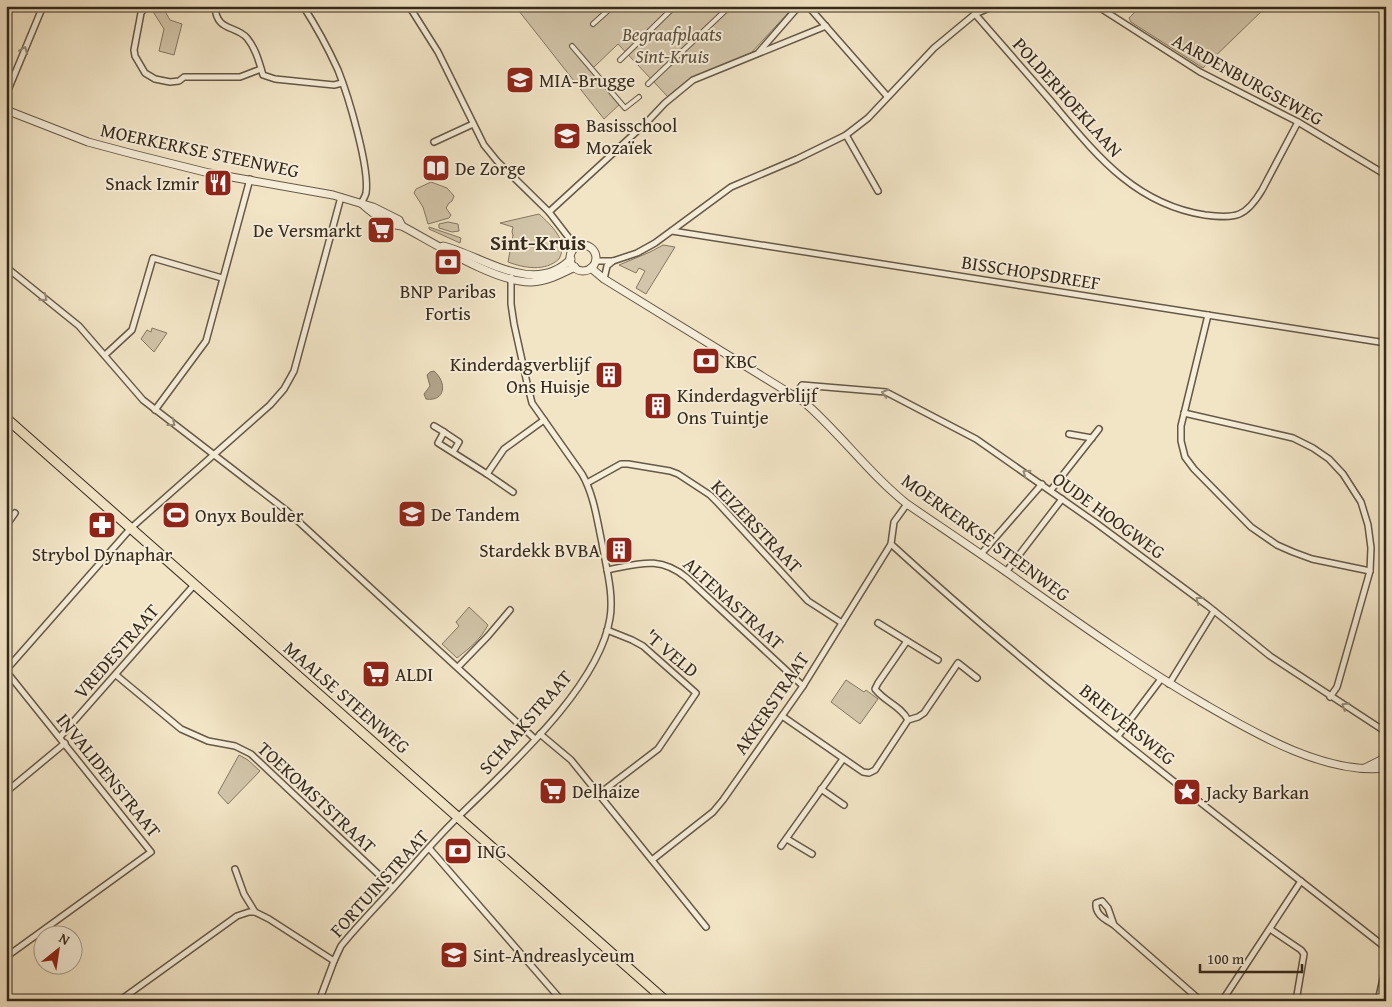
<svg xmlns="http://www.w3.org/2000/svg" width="1392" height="1007" font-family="'Gentium Book Plus',serif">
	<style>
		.green { fill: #d2c5a9; stroke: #847762 }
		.water { fill: #b2a58c; stroke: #80735f }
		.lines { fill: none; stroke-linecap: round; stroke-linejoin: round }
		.pedestrian-casing { stroke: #645846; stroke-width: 6 }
		.minor-casing { stroke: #645846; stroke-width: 8 }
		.tertiary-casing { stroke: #645846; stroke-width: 9 }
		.primary-casing { stroke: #35291b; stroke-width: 11 }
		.pedestrian { stroke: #f7eeda; stroke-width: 4 }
		.minor { stroke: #f7eeda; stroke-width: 5 }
		.tertiary { stroke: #f7eeda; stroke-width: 7 }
		.primary { stroke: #f2e5c6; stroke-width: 9 }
		.oneway { stroke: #968c7a }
		.labels { text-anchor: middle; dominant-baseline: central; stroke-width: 4; stroke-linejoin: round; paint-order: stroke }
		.park-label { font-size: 19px; font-style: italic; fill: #5c503e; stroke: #f7eeda }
		.street-label { font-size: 19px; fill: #35291b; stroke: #f7eeda }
		.poi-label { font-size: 19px; fill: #35291b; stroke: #f7eeda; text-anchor: start }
		.quarter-label { font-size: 21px; font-weight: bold; fill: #35291b; stroke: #f7eeda }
	</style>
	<rect width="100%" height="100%" fill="#f2e5c6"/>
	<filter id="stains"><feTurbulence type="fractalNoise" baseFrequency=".004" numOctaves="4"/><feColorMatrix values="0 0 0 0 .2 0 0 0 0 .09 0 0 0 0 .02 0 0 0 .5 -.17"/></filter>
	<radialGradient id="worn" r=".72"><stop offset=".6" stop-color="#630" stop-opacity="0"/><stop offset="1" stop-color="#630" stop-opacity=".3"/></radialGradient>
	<g class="green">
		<path d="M159 6H162L170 20 182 24 174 55 159 51 164 29 152 10Z"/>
		<path d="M515 6H784L789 12 751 53 689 79 669 98 618 44 593 68 622 102 604 119Z"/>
		<path d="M1141 6H1267L1203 68 1131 22 1129 18Z"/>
		<path d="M431 182 447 188 454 196 452 201 449 203 446 208 451 215 449 218 428 224 423 207 414 193 416 189Z"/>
		<path d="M539 214C551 225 569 241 559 259 545 272 524 268 508 262L513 235 512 232 513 227 500 223Z"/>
		<path d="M448 222 458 224 459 231 452 232 439 228V224Z"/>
		<path d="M429 227 461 238 460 243 429 229Z"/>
		<path d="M663 245 675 247 646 294 636 288 645 271 639 268 636 273 619 265 650 252Z"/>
		<path d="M152 328 167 333 154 352 141 339 147 330 151 332Z"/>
		<path d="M469 607 488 625C479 641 472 646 457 658L442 644 459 626 456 622Z"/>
		<path d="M846 680 864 692 866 690 878 699 860 724 831 702Z"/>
		<path d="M239 755 248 760 260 771 228 804 218 793Z"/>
	</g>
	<path class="water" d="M434 371C447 382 446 402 426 399L424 394 430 386 427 375 430 372Z"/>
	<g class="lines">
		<defs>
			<g id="pedestrian">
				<path d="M593 24 613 6"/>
				<path d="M572 46 625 108 639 97"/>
				<path d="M620 60 675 6"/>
				<path d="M648 84 730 6"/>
			</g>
			<g id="minor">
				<path d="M146 6 141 13 134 50 135 56 145 73 155 79 170 82 179 81 184 77H240L261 69"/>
				<path d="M215 6C216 32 236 25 247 38 256 49 259 62 263 75L275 79 334 85 342 83"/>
				<path d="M303 6C316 26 328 48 338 70 348 95 370 168 366 193 365 197 363 200 361 203"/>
				<path d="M409 6 438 52 484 145 497 161 549 212 576 247"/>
				<path d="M808 6 887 96"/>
				<path d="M1097 6 1200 72 1298 122 1386 175"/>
				<path d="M975 14C1000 43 1025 71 1050 100 1094 152 1133 204 1205 215 1236 219 1246 217 1262 190L1298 122"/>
				<path d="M759 52 799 6"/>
				<path d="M6 95 43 6"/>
				<path d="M846 135 878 191"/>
				<path d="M434 142 473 124"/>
				<path d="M549 212 647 122 665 103 693 80 826 26"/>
				<path d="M672 231 1386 343"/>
				<path d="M596 261H613L637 253 655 243 731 187 797 159 846 135 868 118 934 48 975 14 994 6"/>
				<path d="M6 267 79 326 143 400 287 511 535 739"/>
				<path d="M604 279 607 266 613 261"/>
				<path d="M1208 315 1181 426V441L1185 457 1194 469 1251 527 1277 545 1293 552 1312 559 1370 571"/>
				<path d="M105 355 132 330 153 258 222 278"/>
				<path d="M794 396 802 385 886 392 976 439 1096 523 1208 606 1270 656 1386 732"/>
				<path d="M155 410 206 341 250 179"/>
				<path d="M1184 413 1293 438 1313 448 1329 459 1343 474 1361 502 1368 525 1371 548 1370 571 1337 687 1330 697"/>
				<path d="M434 426 444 432"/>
				<path d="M1069 434 1092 438"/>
				<path d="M453 452 459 442 444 432 438 443 487 474 504 449 544 420"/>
				<path d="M487 474 513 492"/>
				<path d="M587 483 621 464H628L670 471 678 474 710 495 718 503 808 601 842 623"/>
				<path d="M1051 490 1099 429"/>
				<path d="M907 504 894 522 891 544C1048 688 1219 816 1386 948"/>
				<path d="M6 526 15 513"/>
				<path d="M981 554 1042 484"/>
				<path d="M607 570C639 564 659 555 687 578L803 686"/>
				<path d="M1006 572 1062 499"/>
				<path d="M878 623 938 660"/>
				<path d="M907 641 878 683 875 689C885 702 901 706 908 720"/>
				<path d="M458 667 488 636 510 610"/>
				<path d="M6 670 131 528 270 405 284 389 294 371 341 197"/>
				<path d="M6 671 151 852 6 957"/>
				<path d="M116 675 181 729 208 741 235 746 251 754 393 888"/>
				<path d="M1169 684 1214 611"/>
				<path d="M782 716 863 772 869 773 875 770 908 720 918 717 924 713 958 663 977 678"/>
				<path d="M540 734 571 760 706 927"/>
				<path d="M1118 736 1161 679"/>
				<path d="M60 737 195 584"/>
				<path d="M821 789 844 805"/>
				<path d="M6 792 65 743"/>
				<path d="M599 794 658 749 696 693 643 646 632 640 607 630"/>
				<path d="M787 839 812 854"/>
				<path d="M781 846 843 759"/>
				<path d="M429 848 562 1001"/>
				<path d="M652 860 713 812 723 800 803 686 891 544"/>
				<path d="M235 869 244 894 255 912"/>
				<path d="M1114 925 1108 908 1102 901 1096 903C1095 915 1105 919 1114 925L1201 1001"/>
				<path d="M1270 929 1301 950 1304 954 1296 1001"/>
				<path d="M119 1001 237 916 249 912H255L269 919 334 961"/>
				<path d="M319 1001 334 961 341 946C358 925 377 906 394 887 414 865 432 843 453 822 503 772 599 689 610 618 614 594 606 567 602 543 597 520 594 495 582 474L532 403 527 383 514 324 511 304V277"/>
				<path d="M1222 1001 1301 881"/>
				<path d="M1378 1001 1386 966"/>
			</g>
			<g id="tertiary">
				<path d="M6 110 88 142 133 154 209 173 333 195 373 207 399 220 402 226"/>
				<path d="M362 204C372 213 388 226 402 226 434 243 496 283 531 282 548 281 561 274 575 267"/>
				<circle cx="583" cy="258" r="13"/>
				<path d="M443 246C483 256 534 297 571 259"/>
				<path d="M591 268 604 279 804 402C841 434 869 474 907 504 948 532 989 559 1029 588 1087 629 1145 670 1206 705 1256 734 1326 775 1386 768"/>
				<path d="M1365 768 1383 759"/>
			</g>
			<path id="primary" d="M6 418 666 1001"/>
		</defs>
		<use href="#pedestrian" class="pedestrian-casing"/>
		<use href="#minor" class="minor-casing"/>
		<use href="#tertiary" class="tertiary-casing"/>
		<use href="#primary" class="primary-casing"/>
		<use href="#pedestrian" class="pedestrian"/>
		<use href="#minor" class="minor"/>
		<use href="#tertiary" class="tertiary"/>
		<use href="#primary" class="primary"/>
	</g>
	<defs><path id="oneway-chevron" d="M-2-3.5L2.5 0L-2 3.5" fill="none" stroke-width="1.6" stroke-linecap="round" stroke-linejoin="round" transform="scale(1.25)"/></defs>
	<g class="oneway">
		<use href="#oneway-chevron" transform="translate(24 50) rotate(-68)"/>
		<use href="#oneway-chevron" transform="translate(44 298) rotate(39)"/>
		<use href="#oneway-chevron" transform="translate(885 393) rotate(-164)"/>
		<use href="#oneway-chevron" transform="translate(172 423) rotate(38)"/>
		<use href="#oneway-chevron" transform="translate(1026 473) rotate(-146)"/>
		<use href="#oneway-chevron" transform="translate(1199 600) rotate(-143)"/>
		<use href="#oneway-chevron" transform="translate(1345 706) rotate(-148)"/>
	</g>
	<defs>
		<symbol id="school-square" viewBox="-11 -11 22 22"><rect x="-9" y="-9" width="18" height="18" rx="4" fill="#8f2418" stroke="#f7eeda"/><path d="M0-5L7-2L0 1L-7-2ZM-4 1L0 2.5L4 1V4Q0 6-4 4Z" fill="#fff"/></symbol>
		<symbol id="library-square" viewBox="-11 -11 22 22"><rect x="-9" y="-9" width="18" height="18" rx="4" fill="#8f2418" stroke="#f7eeda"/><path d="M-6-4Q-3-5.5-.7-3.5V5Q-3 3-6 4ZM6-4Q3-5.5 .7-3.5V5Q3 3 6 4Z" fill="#fff"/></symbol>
		<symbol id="restaurant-square" viewBox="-11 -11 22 22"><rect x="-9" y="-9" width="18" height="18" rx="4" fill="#8f2418" stroke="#f7eeda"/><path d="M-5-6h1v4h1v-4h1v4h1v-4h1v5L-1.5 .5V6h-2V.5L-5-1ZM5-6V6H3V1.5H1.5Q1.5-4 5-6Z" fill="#fff"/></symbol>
		<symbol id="supermarket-square" viewBox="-11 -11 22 22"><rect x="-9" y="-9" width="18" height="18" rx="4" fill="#8f2418" stroke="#f7eeda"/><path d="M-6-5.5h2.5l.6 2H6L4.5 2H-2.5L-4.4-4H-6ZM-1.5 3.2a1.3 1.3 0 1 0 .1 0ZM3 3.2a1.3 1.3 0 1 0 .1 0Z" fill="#fff"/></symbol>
		<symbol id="bank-square" viewBox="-11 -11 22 22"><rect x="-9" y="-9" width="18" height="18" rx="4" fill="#8f2418" stroke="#f7eeda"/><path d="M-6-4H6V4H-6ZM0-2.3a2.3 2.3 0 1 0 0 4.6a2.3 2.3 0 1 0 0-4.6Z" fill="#fff"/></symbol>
		<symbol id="building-square" viewBox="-11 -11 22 22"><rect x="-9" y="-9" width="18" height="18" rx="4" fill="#8f2418" stroke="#f7eeda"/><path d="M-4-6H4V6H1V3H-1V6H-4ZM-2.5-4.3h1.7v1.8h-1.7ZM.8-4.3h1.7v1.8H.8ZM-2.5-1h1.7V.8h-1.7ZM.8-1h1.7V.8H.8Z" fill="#fff"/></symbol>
		<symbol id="stadium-square" viewBox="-11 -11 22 22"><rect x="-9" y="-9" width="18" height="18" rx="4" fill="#8f2418" stroke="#f7eeda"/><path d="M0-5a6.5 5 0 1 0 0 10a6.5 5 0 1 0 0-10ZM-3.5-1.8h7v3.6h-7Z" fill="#fff"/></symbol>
		<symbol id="pharmacy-square" viewBox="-11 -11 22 22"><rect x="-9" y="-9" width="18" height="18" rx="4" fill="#8f2418" stroke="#f7eeda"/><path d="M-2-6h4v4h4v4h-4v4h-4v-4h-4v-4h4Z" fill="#fff"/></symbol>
		<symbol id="sight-square" viewBox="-11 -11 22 22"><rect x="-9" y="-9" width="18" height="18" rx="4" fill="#8f2418" stroke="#f7eeda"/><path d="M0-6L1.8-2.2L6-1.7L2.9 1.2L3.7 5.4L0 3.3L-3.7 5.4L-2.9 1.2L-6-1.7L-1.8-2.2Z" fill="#fff"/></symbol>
	</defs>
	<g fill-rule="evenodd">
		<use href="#school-square" x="504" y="64" width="32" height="32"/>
		<use href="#school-square" x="551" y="120" width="32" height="32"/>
		<use href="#library-square" x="420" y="152" width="32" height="32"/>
		<use href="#restaurant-square" x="202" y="167" width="32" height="32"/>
		<use href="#supermarket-square" x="365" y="214" width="32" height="32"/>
		<use href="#bank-square" x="432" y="246" width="32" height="32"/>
		<use href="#bank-square" x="690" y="345" width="32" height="32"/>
		<use href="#building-square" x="593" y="359" width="32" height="32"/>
		<use href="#building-square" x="642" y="390" width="32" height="32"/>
		<use href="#school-square" x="396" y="498" width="32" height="32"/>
		<use href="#stadium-square" x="160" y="499" width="32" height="32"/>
		<use href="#pharmacy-square" x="86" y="509" width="32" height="32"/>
		<use href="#building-square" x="603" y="534" width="32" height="32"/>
		<use href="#supermarket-square" x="360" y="658" width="32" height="32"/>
		<use href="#supermarket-square" x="537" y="775" width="32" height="32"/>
		<use href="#sight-square" x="1171" y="776" width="32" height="32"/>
		<use href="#bank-square" x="442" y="835" width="32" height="32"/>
		<use href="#school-square" x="438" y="939" width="32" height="32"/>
	</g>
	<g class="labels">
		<g class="park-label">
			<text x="672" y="34">Begraafplaats<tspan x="672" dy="22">Sint-Kruis</tspan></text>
		</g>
		<g class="street-label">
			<text transform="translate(1248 79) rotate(29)">AARDENBURGSEWEG</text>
			<text transform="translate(1068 97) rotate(48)">POLDERHOEKLAAN</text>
			<text transform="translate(200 150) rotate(12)">MOERKERKSE STEENWEG</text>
			<text transform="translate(1031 272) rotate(9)">BISSCHOPSDREEF</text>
			<text transform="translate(1109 515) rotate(36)">OUDE HOOGWEG</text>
			<text transform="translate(757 526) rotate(46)">KEIZERSTRAAT</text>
			<text transform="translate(986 537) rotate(36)">MOERKERKSE STEENWEG</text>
			<text transform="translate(734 603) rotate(42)">ALTENASTRAAT</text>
			<text transform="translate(116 651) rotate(-49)">VREDESTRAAT</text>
			<text transform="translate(672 653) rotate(40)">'T VELD</text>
			<text transform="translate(347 697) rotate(41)">MAALSE STEENWEG</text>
			<text transform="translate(771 703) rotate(-56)">AKKERSTRAAT</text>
			<text transform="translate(525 722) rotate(-49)">SCHAAKSTRAAT</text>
			<text transform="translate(1128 724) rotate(39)">BRIEVERSWEG</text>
			<text transform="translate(109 775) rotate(51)">INVALIDENSTRAAT</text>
			<text transform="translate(317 797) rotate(43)">TOEKOMSTSTRAAT</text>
			<text transform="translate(379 883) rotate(-48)">FORTUINSTRAAT</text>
		</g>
		<g class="poi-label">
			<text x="539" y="80">MIA-Brugge</text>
			<text x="586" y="125">Basisschool<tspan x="586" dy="22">Mozaïek</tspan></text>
			<text x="455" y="168">De Zorge</text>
			<text x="199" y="183" text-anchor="end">Snack Izmir</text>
			<text x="362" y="230" text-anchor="end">De Versmarkt</text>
			<text x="448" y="291" text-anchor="middle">BNP Paribas<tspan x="448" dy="22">Fortis</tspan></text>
			<text x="725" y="361">KBC</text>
			<text x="590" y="364" text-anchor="end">Kinderdagverblijf<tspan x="590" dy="22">Ons Huisje</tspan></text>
			<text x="677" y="395">Kinderdagverblijf<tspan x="677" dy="22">Ons Tuintje</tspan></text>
			<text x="431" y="514">De Tandem</text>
			<text x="195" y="515">Onyx Boulder</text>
			<text x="600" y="550" text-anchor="end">Stardekk BVBA</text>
			<text x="102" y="554" text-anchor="middle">Strybol Dynaphar</text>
			<text x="395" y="674">ALDI</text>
			<text x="572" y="791">Delhaize</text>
			<text x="1206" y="792">Jacky Barkan</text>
			<text x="477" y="851">ING</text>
			<text x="473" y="955">Sint-Andreaslyceum</text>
		</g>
		<g class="quarter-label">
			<text x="538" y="242">Sint-Kruis</text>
		</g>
	</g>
	<rect width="1392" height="1007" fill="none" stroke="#f2e5c6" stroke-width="25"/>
	<rect x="8" y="8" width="1377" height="992" fill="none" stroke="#35291b" stroke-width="2.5"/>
	<rect x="12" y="12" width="1367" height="982" fill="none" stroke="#35291b"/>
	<g transform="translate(58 950) rotate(30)"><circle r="24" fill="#f7eeda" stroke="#a99f8e"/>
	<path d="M0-4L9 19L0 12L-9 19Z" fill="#8f2418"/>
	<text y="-8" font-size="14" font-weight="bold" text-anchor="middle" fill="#35291b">N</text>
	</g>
	<path d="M1200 964v8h102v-8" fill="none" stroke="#35291b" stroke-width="2.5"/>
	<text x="1207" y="964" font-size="15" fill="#35291b" stroke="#f7eeda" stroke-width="4" paint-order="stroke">100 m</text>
	<rect width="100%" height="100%" filter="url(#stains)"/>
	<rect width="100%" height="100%" fill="url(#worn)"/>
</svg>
